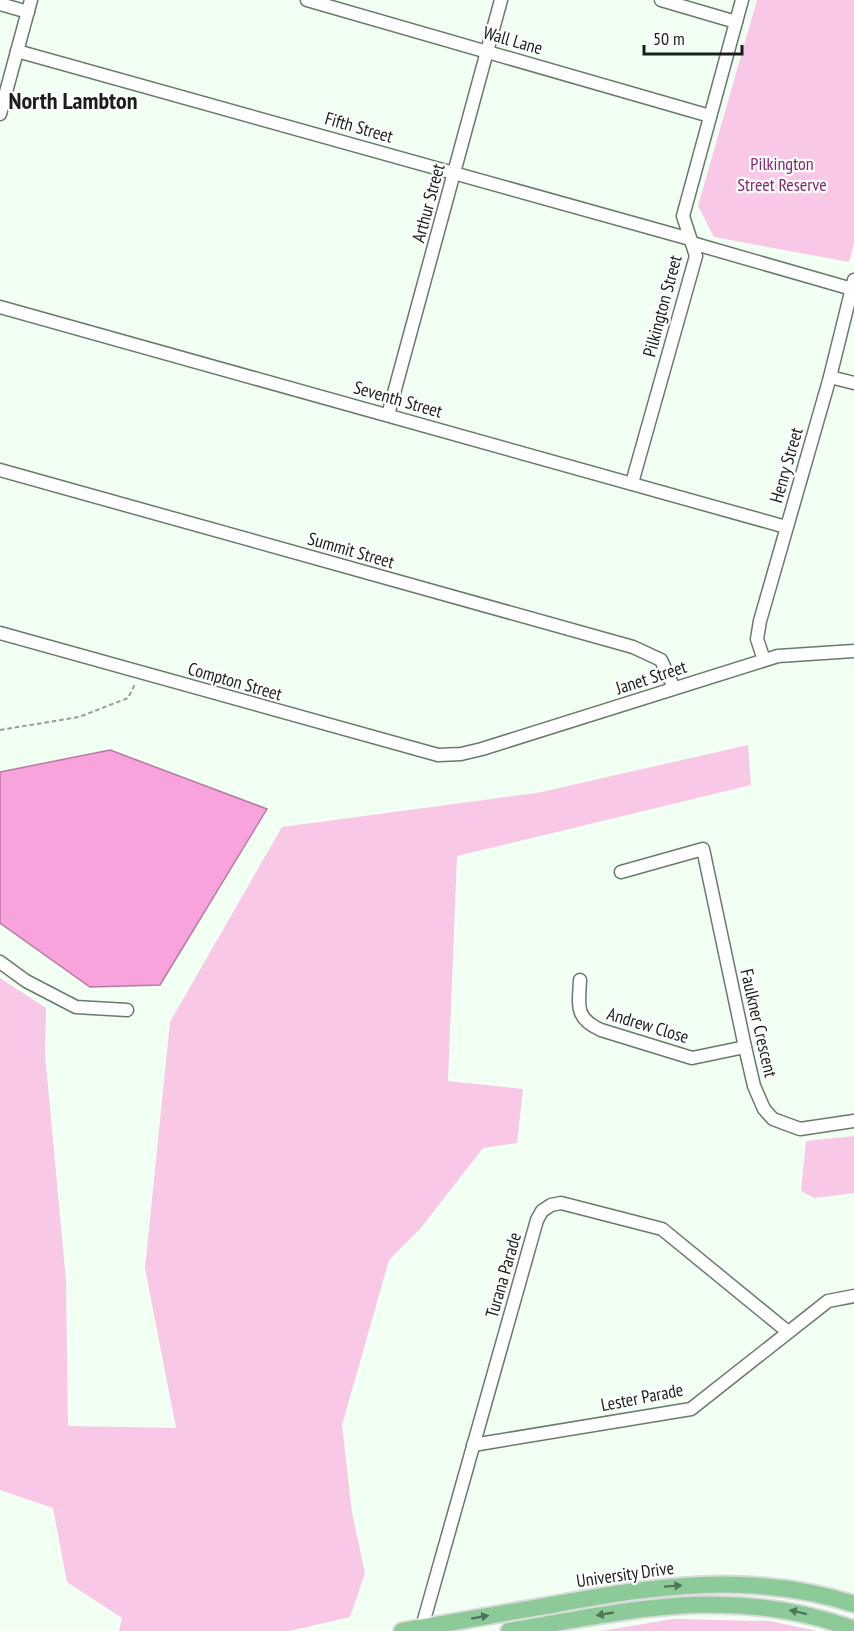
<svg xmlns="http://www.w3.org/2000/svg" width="854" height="1631" font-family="'PT Sans Narrow',sans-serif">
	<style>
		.green { fill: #f9c8e7 }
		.water { fill: #f9a3dc; stroke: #b67ba2; stroke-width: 1.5 }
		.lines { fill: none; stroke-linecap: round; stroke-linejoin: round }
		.minor-casing { stroke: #6a796c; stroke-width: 15 }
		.major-casing { stroke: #dadbda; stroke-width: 20 }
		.path { stroke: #949e94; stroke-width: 2; stroke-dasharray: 4.5 3; stroke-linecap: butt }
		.minor { stroke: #fff; stroke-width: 12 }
		.major { stroke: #8cca99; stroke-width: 16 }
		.oneway { fill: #527459 }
		.labels { text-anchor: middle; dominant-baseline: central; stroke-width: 4.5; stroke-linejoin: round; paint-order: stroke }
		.street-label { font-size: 18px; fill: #191f19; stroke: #fff }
		.park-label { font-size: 18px; fill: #85246b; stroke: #fff }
		.district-label { font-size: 24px; font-weight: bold; fill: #191f19; stroke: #fff }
	</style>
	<rect width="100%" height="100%" fill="#f2fff3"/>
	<g class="green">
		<path d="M757 0H854V244L849 262 714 237 698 206Z"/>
		<path d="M748 745 751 785 457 856 448 1081 523 1089 517 1143 483 1148 420 1229 389 1260 342 1425 352 1513 365 1573 350 1617 289 1631H119L122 1618 67 1582 53 1508 0 1490V978L46 1008 45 1054 66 1281 68 1426 176 1428 145 1268 170 1022 282 827 537 793Z"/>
		<path d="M854 1136V1193L814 1198 801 1191 806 1141Z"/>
		<path d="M673 1619 770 1621 817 1631H600Z"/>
	</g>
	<path class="water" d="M110 750 267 809 160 985 90 987 0 923V772Z"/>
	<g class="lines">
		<defs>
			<g id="minor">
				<path d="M307 0 710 116"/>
				<path d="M661 0 736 22"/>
				<path d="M0 4 28 12"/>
				<path d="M17 51 690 239"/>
				<path d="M0 114 31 0"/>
				<path d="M692 243 852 289"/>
				<path d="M0 307 786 527"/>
				<path d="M830 377 854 383"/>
				<path d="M388 415 501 0"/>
				<path d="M0 470 633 647 661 660 674 688"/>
				<path d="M632 483 696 256 683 216 742 0"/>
				<path d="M0 633 438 755 461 754 482 749 778 656 854 651"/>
				<path d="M764 660 757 639 760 621 830 377 854 280"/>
				<path d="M621 872 703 849 745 1047 754 1086 764 1109 773 1119 800 1129 854 1121"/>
				<path d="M0 962 26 981 76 1007 127 1010"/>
				<path d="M580 980C579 1005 574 1018 601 1030L692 1058 745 1047"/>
				<path d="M473 1445 691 1409 828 1301 854 1296"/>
				<path d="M422 1627 537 1220 542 1211 551 1205 561 1203 662 1229 788 1332"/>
			</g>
			<g id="major">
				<path d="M402 1631C452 1622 501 1614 551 1605 655 1586 750 1571 854 1604"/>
				<path d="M509 1631C632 1610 732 1585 854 1629"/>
			</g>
		</defs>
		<use href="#minor" class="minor-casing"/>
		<use href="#major" class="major-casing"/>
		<path class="path" d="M0 730 79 717 128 698 135 684"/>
		<use href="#minor" class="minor"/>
		<use href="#major" class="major"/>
	</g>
	<defs><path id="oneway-solid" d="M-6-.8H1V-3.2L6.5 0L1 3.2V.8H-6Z" transform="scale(1.5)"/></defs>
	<g class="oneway">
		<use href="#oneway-solid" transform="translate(673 1586) rotate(-4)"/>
		<use href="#oneway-solid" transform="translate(798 1612) rotate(-166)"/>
		<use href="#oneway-solid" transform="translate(605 1614) rotate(170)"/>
		<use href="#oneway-solid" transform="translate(480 1617) rotate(-10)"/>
	</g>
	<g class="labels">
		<g class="street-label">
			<text transform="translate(513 40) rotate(16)">Wall Lane</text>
			<text transform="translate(359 127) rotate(16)">Fifth Street</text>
			<text transform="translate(428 203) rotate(-75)">Arthur Street</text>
			<text transform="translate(662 306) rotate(-75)">Pilkington Street</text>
			<text transform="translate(398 399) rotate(16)">Seventh Street</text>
			<text transform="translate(786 465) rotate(-74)">Henry Street</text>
			<text transform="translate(351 550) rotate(16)">Summit Street</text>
			<text transform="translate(651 677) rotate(-18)">Janet Street</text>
			<text transform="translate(235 681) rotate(16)">Compton Street</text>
			<text transform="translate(759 1023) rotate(77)">Faulkner Crescent</text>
			<text transform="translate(648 1025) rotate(17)">Andrew Close</text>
			<text transform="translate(503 1275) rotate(-74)">Turana Parade</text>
			<text transform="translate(642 1397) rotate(-11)">Lester Parade</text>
			<text transform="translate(625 1574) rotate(-8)">University Drive</text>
		</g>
		<g class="park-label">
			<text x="782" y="163">Pilkington<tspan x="782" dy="21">Street Reserve</tspan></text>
		</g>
		<g class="district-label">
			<text x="73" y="100">North Lambton</text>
		</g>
	</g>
	<path d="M644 45v9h98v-9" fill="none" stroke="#191f19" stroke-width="3"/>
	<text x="653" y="45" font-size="18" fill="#191f19" stroke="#ffffff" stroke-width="4.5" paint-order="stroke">50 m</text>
</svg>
